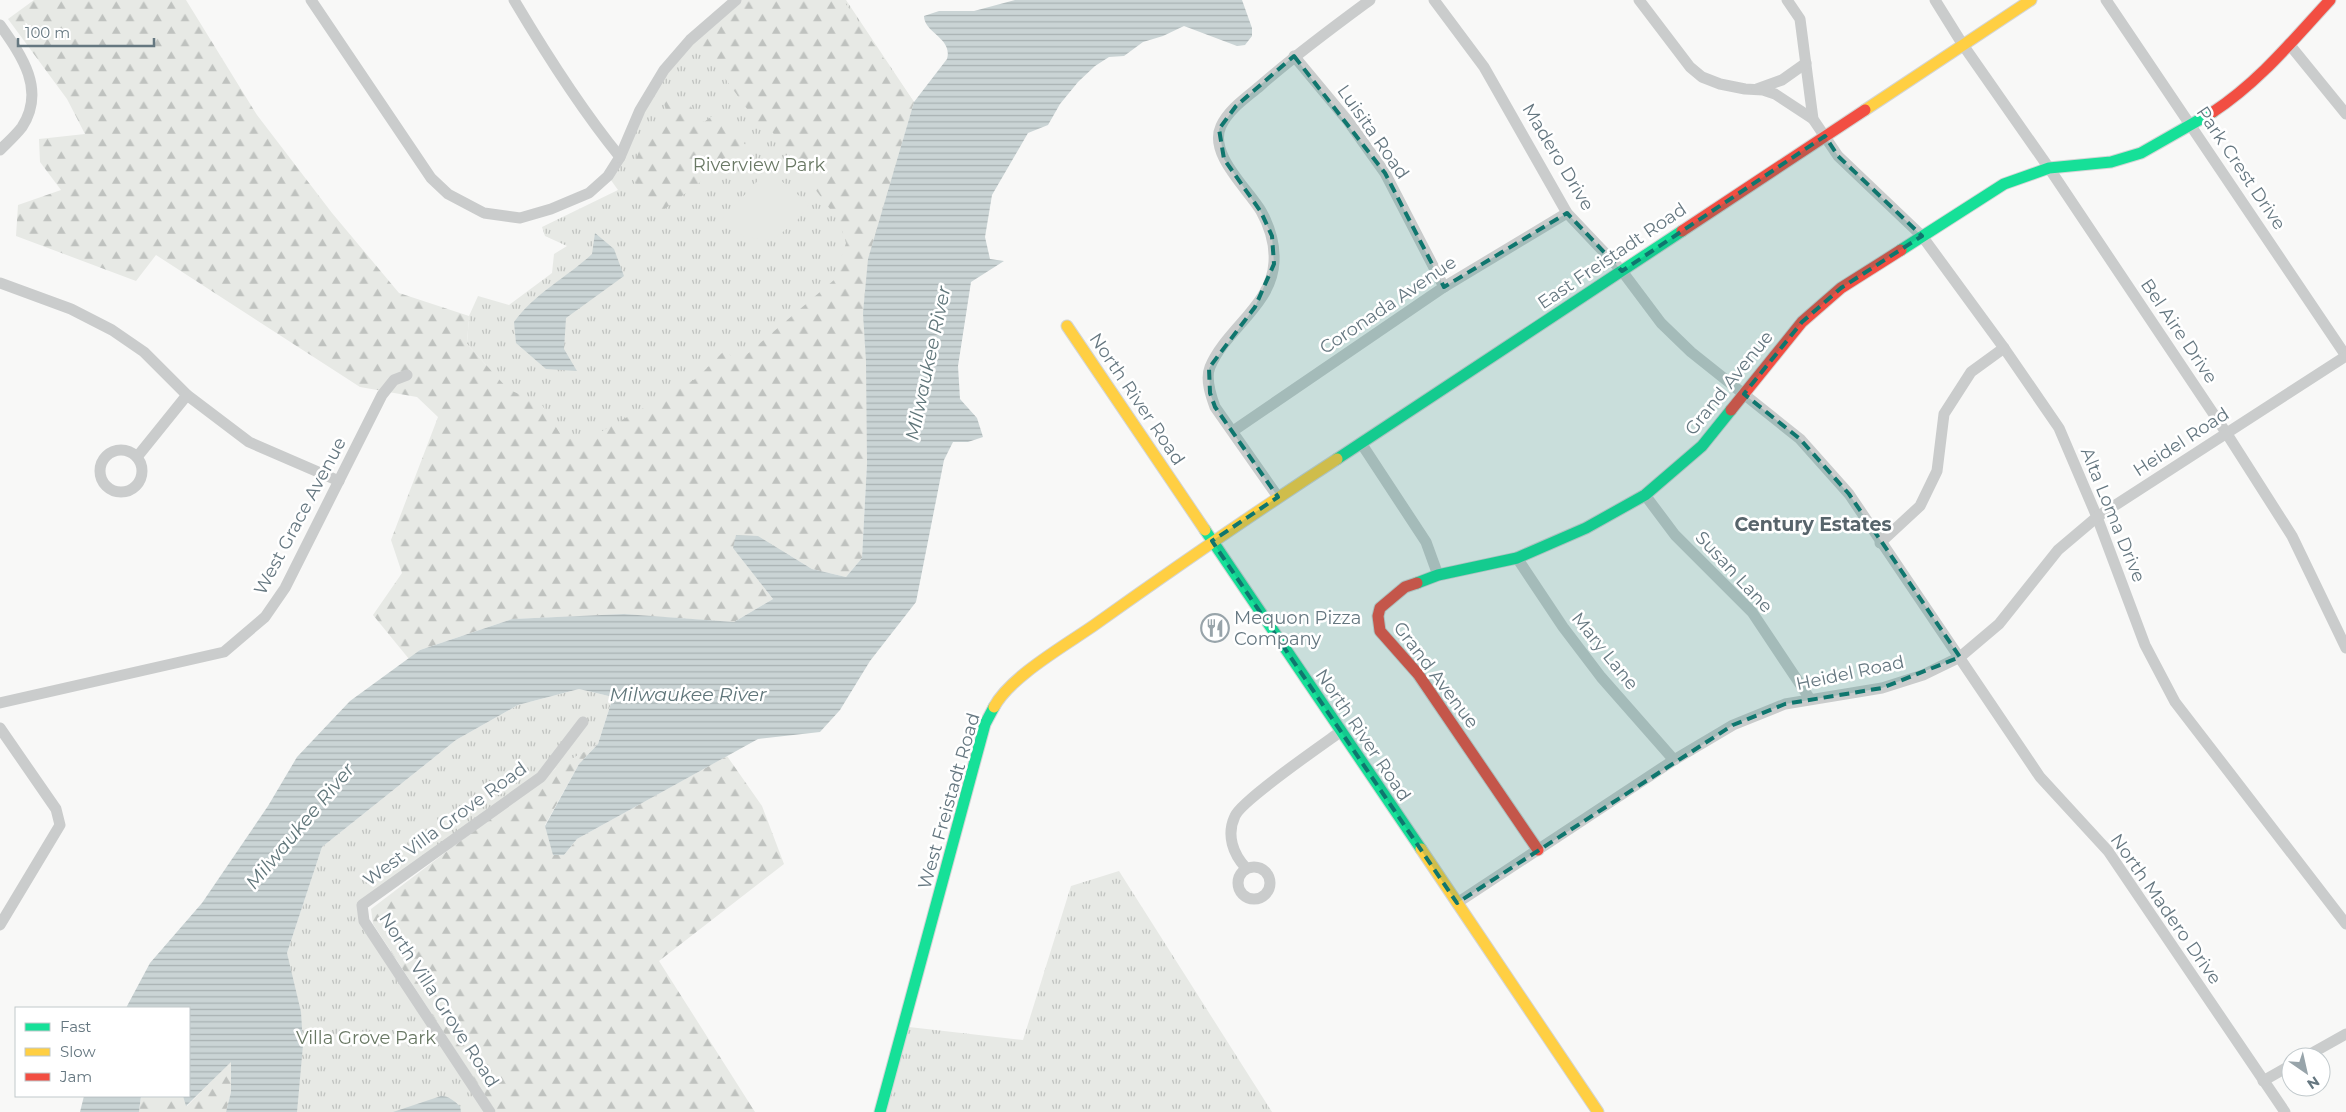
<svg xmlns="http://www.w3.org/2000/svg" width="2346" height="1112" font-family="Montserrat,sans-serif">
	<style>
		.grass { fill: url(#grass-tufts) }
		.forest { fill: url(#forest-firs) }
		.pitch { fill: #e7e9e5 }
		.water { fill: url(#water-rules) }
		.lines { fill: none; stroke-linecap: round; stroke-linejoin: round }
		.fast-casing { stroke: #d3d5d5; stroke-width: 13 }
		.slow-casing { stroke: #d3d5d5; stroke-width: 13 }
		.jam-casing { stroke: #d3d5d5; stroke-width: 13 }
		.street { stroke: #cacccc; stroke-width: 11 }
		.fast { stroke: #16e098; stroke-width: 11 }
		.slow { stroke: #ffcf43; stroke-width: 11 }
		.jam { stroke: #f24e42; stroke-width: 11 }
		.marked { fill: #0f766e; fill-opacity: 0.2; stroke: #0f766e; stroke-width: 4; stroke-dasharray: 10 6; stroke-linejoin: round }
		.labels { text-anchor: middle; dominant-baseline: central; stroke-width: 5; stroke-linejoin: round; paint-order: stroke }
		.street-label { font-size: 18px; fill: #657780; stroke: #fff }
		.park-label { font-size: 18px; fill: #697864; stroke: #fff }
		.poi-label { font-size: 18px; fill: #657780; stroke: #fff; text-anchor: start }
		.water-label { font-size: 19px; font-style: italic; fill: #60767a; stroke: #fff }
		.neighbourhood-label { font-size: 19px; font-weight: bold; fill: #57646b; stroke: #fff }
	</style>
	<defs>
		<pattern id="grass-tufts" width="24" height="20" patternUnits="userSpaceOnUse" patternTransform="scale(1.25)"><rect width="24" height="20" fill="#e7e9e5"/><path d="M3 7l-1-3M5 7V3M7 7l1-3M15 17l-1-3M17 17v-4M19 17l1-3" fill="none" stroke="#bfc2bf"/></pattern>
		<pattern id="forest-firs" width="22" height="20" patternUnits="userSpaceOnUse" patternTransform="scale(1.25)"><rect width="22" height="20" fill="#e7e9e5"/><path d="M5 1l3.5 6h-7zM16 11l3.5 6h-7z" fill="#bfc2bf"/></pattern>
		<pattern id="water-rules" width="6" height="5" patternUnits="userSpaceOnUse" patternTransform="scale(1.25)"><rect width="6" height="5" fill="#cad4d5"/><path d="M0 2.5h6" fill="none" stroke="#a8b1b2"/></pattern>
	</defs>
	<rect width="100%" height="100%" fill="#f8f8f7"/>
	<g class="grass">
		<path d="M736 0H846L914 102 903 137 867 463 734 622 624 614 596 615 487 366 467 344 469 316 478 296 509 305 552 273 554 254 567 246 545 236 542 227 618 190 608 176 664 70Z"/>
		<path d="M579 689 613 697 598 744 541 777 362 905 365 921 490 1112H297L287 953 322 847 456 740 518 705Z"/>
		<path d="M1119 871 1272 1112H880L909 1027 1023 1040 1071 886Z"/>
	</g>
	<g class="forest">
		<path d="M34 0H186L257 115 332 213 399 293 469 316 467 344 508 389 542 405 561 435 588 439 697 378 724 351 739 361 834 280 846 243 839 221 770 129 765 134 699 42 747 0H843L914 102 868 259 863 313 866 361 867 463 862 558 846 577 812 569 758 536 733 548 773 599 734 622 624 614 512 619 420 650 409 659 373 615 402 573 391 540 438 417 417 397 360 387 156 255 136 281 16 236 18 205 61 190 40 162 39 139 85 134 67 99 8 19Z"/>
		<path d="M662 97 684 99 704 122 719 111 747 147 658 214 630 176 646 132 667 113Z"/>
		<path d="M598 744 579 764 545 825 554 855H564L577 839 727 756 762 806 784 864 659 961 755 1112H496L373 924 371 909 559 766Z"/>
		<path d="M231 1061V1092L226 1112H139L141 1096H183L187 1106Z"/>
	</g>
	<path class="pitch" d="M768 170 809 204 796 222 772 240 744 237 721 220Z"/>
	<g class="water">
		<path d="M1015 0H1242L1252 28V36L1245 45 1237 46 1184 26 1163 36 1143 42 1124 56 1109 57 1095 66 1078 82 1060 104 1048 125 1028 133 992 195 985 237 990 259 1004 261 971 282 958 366 960 399 977 418 983 437 968 442H953L944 460 916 602 870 661 840 710 820 732 758 739 577 839 564 855H553L545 826 579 764 598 744 613 697 579 689 518 705 456 740 322 847 287 953 301 1012 303 1045 297 1112H226L231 1092V1062L186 1106 183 1096H189V1008H126L150 963 202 903 268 806 297 757 350 701 420 650 512 619 624 614 734 622 773 599 733 548 736 535 758 536 812 569 846 577 862 558 867 463 866 361 863 313 868 259 914 102 947 59C953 38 924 33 924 16L939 11H974Z"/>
		<path d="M595 233 614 249 624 276 566 318 564 349 577 371 546 369 516 343 514 322C535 293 566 278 592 254Z"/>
		<path d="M84 1096H141L139 1112H80Z"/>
		<path d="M441 1096C449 1096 454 1101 460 1106L461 1112H393Z"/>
	</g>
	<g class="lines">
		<defs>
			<g id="fast">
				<path d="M1901 250 2004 184 2049 168 2111 162 2141 153 2213 112"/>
				<path d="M1337 459 1682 231"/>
				<path d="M1205 530 1421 849"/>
				<path d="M1417 583 1438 575 1517 558 1586 528 1645 495 1702 446 1731 410"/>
				<path d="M880 1112 985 724 994 707"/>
			</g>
			<g id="slow">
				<path d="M1865 110 2031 0"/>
				<path d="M1067 326 1205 530"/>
				<path d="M994 707C1010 677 1064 646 1093 626 1173 569 1254 513 1337 459"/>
				<path d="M1421 849 1598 1112"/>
			</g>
			<g id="jam">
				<path d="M2213 112C2259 82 2293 40 2330 0"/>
				<path d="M1682 231 1865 110"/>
				<path d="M1731 410 1802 322 1841 288 1901 250"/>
				<path d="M1417 583 1405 587 1380 608 1378 616 1380 631 1418 674 1538 850"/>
			</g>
		</defs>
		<use href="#fast" class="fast-casing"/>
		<use href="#slow" class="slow-casing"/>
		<use href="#jam" class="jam-casing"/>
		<g class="street">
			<path d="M311 0 431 178 448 194 484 213 520 218 551 209 589 193 608 176 620 157 640 110 664 70 690 40 736 0"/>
			<path d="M514 0C546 54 580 108 620 157"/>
			<path d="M1434 0 1484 67 1567 213 1622 271 1661 323 1691 352 1800 439 1849 494 2040 777 2108 851 2285 1112"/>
			<path d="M1639 0 1690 67 1702 77 1720 84 1745 89 1763 90 1775 94 1813 119"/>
			<path d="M1787 0 1800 19 1813 119 1838 156 1922 236 2004 348 2059 428 2097 517 2145 645 2175 702 2346 924"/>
			<path d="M1935 0 1963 45 2049 168 2227 434 2292 536 2346 648"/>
			<path d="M2106 0 2346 356"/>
			<path d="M0 25C22 56 46 90 22 127 16 135 7 143 0 150"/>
			<path d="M2289 44 2346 114"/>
			<path d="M1294 56 1348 121 1385 173 1444 287"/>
			<path d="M1757 89 1782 80 1806 63"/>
			<path d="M0 283 71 309 112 330 144 352 187 395 249 442 339 481"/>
			<path d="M1233 431 1444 287 1567 213"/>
			<path d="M1361 443 1426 542 1438 575"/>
			<circle cx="121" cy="471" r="21"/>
			<path d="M137 457 187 395"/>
			<path d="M1645 495 1675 535 1752 612 1810 699"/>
			<path d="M1278 497 1215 407C1211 396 1205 379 1210 367 1226 329 1272 305 1274 262 1275 244 1270 227 1261 211 1248 189 1208 154 1221 126 1229 109 1246 98 1260 86 1295 55 1332 28 1370 0"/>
			<path d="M1880 543 1920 506 1937 471 1944 414 1971 372 2004 348"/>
			<path d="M1517 558 1563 627 1601 677 1674 760"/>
			<path d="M0 703 224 652 265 617 285 588 382 395 394 380 407 375"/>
			<path d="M0 728 56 809 60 825 0 925"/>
			<circle cx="1254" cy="883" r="16"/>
			<path d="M1246 868C1233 854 1226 835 1235 816 1241 801 1322 745 1340 732"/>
			<path d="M1457 903 1674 760 1733 725 1785 704 1882 688 1923 675 1960 657 1999 624 2058 550 2097 517 2346 356"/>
			<path d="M2305 1057 2346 1034"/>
			<path d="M2263 1081 2291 1065"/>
			<path d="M490 1112 364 921 362 905 541 777 583 722"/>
		</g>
		<use href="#fast" class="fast"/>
		<use href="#slow" class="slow"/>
		<use href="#jam" class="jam"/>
	</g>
	<path class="marked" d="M1294 56 1385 173 1444 287 1567 213 1622 271 1825 136 1838 156 1922 236 1841 288 1802 322 1744 394 1800 439 1849 494 1960 657 1882 688 1785 704 1733 725 1457 903 1212 541 1278 497 1215 407 1210 393 1209 368 1255 307 1274 264 1272 236 1261 212 1224 159 1219 129 1236 106Z"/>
	<defs>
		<symbol id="restaurant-ring" viewBox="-11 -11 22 22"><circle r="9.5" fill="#fff" stroke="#98a4aa" stroke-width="1.5"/><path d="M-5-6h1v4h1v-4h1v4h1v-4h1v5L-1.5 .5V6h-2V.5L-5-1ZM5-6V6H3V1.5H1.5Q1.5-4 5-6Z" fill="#98a4aa"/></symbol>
	</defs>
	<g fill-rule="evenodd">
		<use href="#restaurant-ring" x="1199" y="612" width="32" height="32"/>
	</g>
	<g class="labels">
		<g class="street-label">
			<text transform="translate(1373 132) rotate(55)">Luisita Road</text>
			<text transform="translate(1558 157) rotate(59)">Madero Drive</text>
			<text transform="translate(2241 168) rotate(56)">Park Crest Drive</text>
			<text transform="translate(1612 256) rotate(-34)">East Freistadt Road</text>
			<text transform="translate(1388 305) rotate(-34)">Coronada Avenue</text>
			<text transform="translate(2179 331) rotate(56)">Bel Aire Drive</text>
			<text transform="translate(1729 383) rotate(-51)">Grand Avenue</text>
			<text transform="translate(1137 399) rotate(56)">North River Road</text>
			<text transform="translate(2181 442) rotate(-33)">Heidel Road</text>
			<text transform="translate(2113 515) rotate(68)">Alta Loma Drive</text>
			<text transform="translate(300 516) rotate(-62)">West Grace Avenue</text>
			<text transform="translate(1734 572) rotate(47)">Susan Lane</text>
			<text transform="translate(1605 651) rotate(51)">Mary Lane</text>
			<text transform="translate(1850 673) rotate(-12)">Heidel Road</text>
			<text transform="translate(1436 675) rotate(53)">Grand Avenue</text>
			<text transform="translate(1363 735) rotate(56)">North River Road</text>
			<text transform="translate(949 801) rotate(-74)">West Freistadt Road</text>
			<text transform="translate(445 824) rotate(-36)">West Villa Grove Road</text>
			<text transform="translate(2166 909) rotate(55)">North Madero Drive</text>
			<text transform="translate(439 1000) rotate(57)">North Villa Grove Road</text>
		</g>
		<g class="park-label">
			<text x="759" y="165">Riverview Park</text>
			<text x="366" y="1038">Villa Grove Park</text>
		</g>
		<g class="poi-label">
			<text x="1234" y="618">Mequon Pizza<tspan x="1234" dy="21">Company</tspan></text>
		</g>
		<g class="water-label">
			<text transform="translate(928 363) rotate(-78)">Milwaukee River</text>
			<text x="688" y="694">Milwaukee River</text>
			<text transform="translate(300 826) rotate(-50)">Milwaukee River</text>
		</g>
		<g class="neighbourhood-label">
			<text x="1813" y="524">Century Estates</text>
		</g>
	</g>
	<rect x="15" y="1007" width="175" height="90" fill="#ffffff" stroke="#c1c9cc"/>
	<rect x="25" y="1023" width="25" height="8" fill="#16e098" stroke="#c1c9cc"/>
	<text x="60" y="1032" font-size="15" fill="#657780">Fast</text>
	<rect x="25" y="1048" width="25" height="8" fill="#ffcf43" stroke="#c1c9cc"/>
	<text x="60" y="1057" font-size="15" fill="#657780">Slow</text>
	<rect x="25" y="1073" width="25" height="8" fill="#f24e42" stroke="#c1c9cc"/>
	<text x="60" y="1082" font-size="15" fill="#657780">Jam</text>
	<g transform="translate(2306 1072) rotate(146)"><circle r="24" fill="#ffffff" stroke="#c1c9cc"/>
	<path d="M0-4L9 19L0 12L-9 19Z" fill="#98a4aa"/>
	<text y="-8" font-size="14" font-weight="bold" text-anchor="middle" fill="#657780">N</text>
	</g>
	<path d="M18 38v8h136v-8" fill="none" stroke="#657780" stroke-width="2.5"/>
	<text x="25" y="38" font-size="15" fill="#657780" stroke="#ffffff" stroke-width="4" paint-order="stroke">100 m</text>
</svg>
